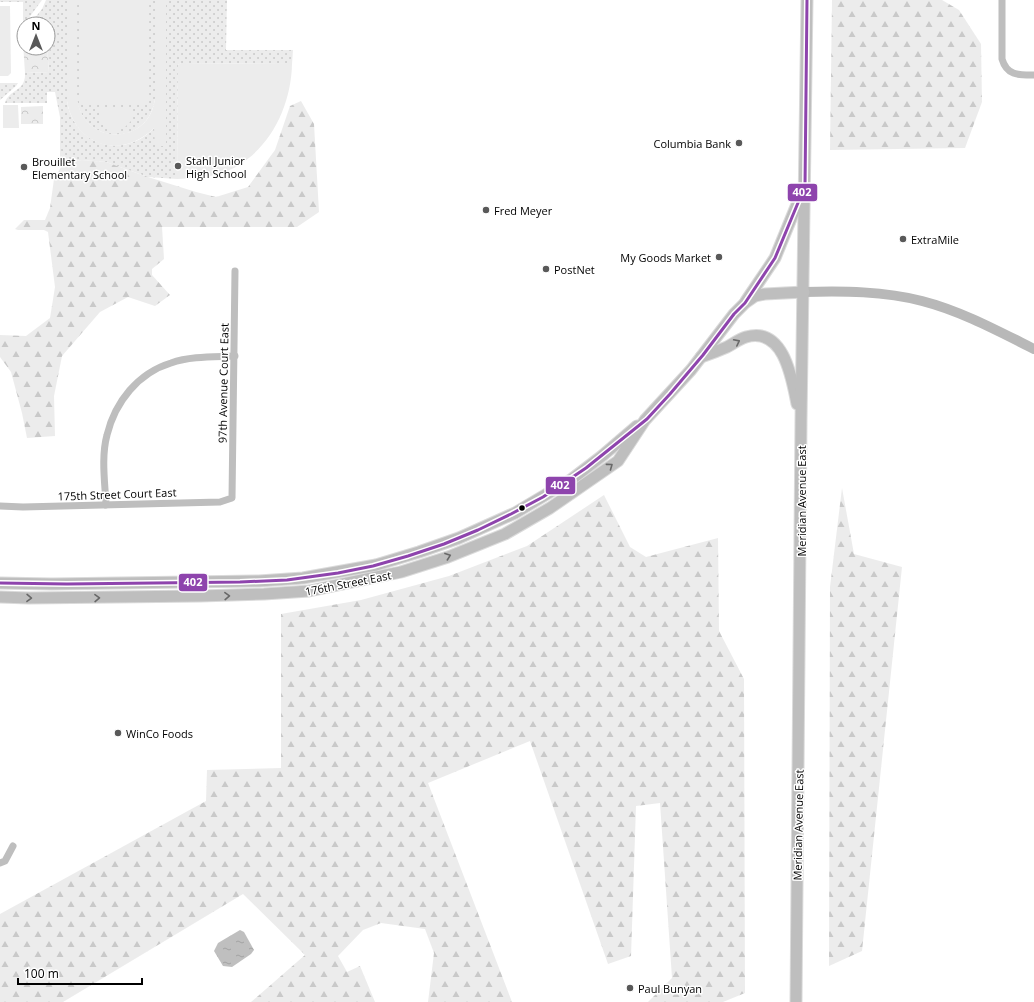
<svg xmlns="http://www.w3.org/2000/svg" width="1034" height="1002" font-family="'Open Sans',sans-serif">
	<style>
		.grass { fill: url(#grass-dots) }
		.forest { fill: url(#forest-firs) }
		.park { fill: url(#park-crowns) }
		.garden { fill: #ececec }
		.water { fill: url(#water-ripples) }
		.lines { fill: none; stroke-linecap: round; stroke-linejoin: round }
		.primary-casing { stroke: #dbdbdb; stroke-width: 13 }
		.street { stroke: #bebebe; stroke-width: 7 }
		.secondary { stroke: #b8b8b8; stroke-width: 10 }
		.primary { stroke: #bebebe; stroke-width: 11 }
		.bus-1-casing { stroke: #fff; stroke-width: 6 }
		.bus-1 { stroke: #8e44ad; stroke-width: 3 }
		.oneway { stroke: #686868 }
		.poi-dot { fill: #595959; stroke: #fff; stroke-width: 1.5 }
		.bus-dot { fill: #000; stroke: #fff; stroke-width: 1.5 }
		.labels { text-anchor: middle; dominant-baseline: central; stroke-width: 3; stroke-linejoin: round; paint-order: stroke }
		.poi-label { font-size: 11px; fill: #000; stroke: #fff; text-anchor: start }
		.street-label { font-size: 11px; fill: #000; stroke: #fff }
		.line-badge { stroke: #fff; stroke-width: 1.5 }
		.badge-label { font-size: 11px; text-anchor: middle; font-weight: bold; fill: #fff }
	</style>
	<defs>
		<pattern id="grass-dots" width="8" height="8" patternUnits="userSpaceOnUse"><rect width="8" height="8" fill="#ececec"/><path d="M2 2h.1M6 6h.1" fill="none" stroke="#c9c9c9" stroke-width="1.8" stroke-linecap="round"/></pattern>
		<pattern id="forest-firs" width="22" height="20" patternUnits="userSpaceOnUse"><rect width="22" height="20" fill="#ececec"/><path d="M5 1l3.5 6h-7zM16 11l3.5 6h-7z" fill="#c9c9c9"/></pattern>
		<pattern id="park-crowns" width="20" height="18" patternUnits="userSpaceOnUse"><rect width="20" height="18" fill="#ececec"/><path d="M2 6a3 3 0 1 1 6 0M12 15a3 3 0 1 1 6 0" fill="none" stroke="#c9c9c9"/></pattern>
		<pattern id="water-ripples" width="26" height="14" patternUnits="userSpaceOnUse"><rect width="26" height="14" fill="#bfbfbf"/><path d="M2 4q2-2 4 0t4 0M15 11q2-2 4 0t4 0" fill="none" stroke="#a2a2a2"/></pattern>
	</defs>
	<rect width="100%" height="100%" fill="#fff"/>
	<g class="grass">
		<path d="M0 0H42L23 26V2H0Z"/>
		<path d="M46 0H67V101C74 146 124 161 155 127L166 146V0H227L226 50H293L292 64 181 63 178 65 177 179 148 177 106 162 82 160 64 162 60 157V117L55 92H47V103H5C9 89 26 92 25 73L49 72 47 48 48 24H30L42 9Z"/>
		<path d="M77 0H155C155 24 155 47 155 71 155 82 157 96 153 107 147 129 123 140 102 132 88 127 79 114 77 100Z"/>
		<path d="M0 83H18L16 86 0 100Z"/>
	</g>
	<g class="forest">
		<path d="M832 0H942L959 10 981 44 982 102 965 148 830 150Z"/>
		<path d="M301 101 314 124 319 212 297 227H162L164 259 152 269V275L170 295 155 306 128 297 100 312 62 356 54 396 55 436 27 438 22 413 11 372 0 357V335L26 336 50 318 55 287 48 232 44 230H18L15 229 24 220H45L50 208 54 179 64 162 82 160 106 162 148 177 196 192 216 197 248 187 275 150 290 106Z"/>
		<path d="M842 488 854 554 902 567 862 951 829 966 830 587Z"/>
		<path d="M604 495 630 547 646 557 718 538 719 631 744 679 745 993 723 1002H648L672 978 660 803 636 806 631 956 608 964 530 741 428 783 512 1002H428L434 953 425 929 381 923 363 930 338 956 347 972 360 966 375 1002H251L305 955 243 894 63 1002H0V914L206 801 207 770 281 768V614L361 600 449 576 527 546Z"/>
	</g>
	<g class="park">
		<path d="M23 43 24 48H47L49 72 25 73Z"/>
		<path d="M43 106V124H21V107Z"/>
	</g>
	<g class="garden">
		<path d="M67 0H77V95C79 146 150 148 155 98V0H166V146H155L154 128C122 160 75 147 67 101Z"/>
		<path d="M81 0H148L149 105H81Z"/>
		<path d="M0 6H10L11 73 8 76H0Z"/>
		<path d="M181 63 292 64C291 110 266 159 219 174 206 178 191 178 177 179L178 65Z"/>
		<path d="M3 105H18L19 128H3Z"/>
		<path d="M100 109H132V120L124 128H120V133L112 132V128H109L100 120Z"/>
	</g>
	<path class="water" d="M240 930 244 932 254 950 251 954 232 967 223 966 214 951 218 943Z"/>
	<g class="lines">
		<defs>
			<g id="primary">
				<path d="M746 301 775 258 802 192"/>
				<path d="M701 357C710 354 718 351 727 347 733 344 739 339 746 337 784 326 792 379 797 404"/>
				<path d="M0 583 52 584 259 581 303 578 376 565 419 552 459 538 515 513 572 479 602 456 637 426"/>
				<path d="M0 597 29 598 200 596 264 594 309 591 401 572 448 557 505 534 550 508 618 461 645 420 691 370 734 314 745 303 755 296 765 294 804 292"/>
				<path d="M796 1002 801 421 807 0"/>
			</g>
		</defs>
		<use href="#primary" class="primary-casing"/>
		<g class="street">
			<path d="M1002 0V59C1007 76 1019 75 1034 75"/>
			<path d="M106 505C105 483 101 457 107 435 115 402 138 373 171 363 191 356 214 357 235 356"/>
			<path d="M0 506 23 507 220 502 232 498 235 271"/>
			<path d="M0 863 5 861 13 846"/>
		</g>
		<path class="secondary" d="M804 292C843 291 884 291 922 301 961 311 998 331 1034 349"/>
		<use href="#primary" class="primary"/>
		<defs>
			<path id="bus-1" d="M0 583 67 584 240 582 287 580 338 573 373 566 408 556 444 544 478 530 511 514 543 497 586 468 647 419 670 394 703 355 734 314 745 303 775 258 805 186 807 0"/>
		</defs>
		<use href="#bus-1" class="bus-1-casing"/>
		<use href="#bus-1" class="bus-1"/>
	</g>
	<defs><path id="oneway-chevron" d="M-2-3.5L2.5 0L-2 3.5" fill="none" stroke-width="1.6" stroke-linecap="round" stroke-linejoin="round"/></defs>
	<g class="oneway">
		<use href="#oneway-chevron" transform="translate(737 342) rotate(-27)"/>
		<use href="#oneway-chevron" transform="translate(610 466) rotate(-36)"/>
		<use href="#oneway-chevron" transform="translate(448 556) rotate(-20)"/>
		<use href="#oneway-chevron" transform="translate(227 596) rotate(-2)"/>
		<use href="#oneway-chevron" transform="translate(29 598) rotate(1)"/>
		<use href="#oneway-chevron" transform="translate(97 598) rotate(-1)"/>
	</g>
	<g class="poi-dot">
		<circle cx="739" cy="143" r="4"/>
		<circle cx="178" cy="166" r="4"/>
		<circle cx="24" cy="167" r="4"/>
		<circle cx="486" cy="210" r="4"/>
		<circle cx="903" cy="239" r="4"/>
		<circle cx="719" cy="257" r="4"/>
		<circle cx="546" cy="269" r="4"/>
		<circle cx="118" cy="733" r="4"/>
		<circle cx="630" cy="988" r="4"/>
	</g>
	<circle class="bus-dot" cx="522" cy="508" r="3.5"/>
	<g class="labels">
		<g class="poi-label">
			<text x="731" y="143" text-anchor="end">Columbia Bank</text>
			<text x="186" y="160">Stahl Junior<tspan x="186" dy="13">High School</tspan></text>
			<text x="32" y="161">Brouillet<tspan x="32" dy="13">Elementary School</tspan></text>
			<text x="494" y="210">Fred Meyer</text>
			<text x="911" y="239">ExtraMile</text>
			<text x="711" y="257" text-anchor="end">My Goods Market</text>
			<text x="554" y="269">PostNet</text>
			<text x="126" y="733">WinCo Foods</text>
			<text x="638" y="988">Paul Bunyan</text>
		</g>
		<g class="street-label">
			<text transform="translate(223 383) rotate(-89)">97th Avenue Court East</text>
			<text transform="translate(117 494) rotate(-2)">175th Street Court East</text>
			<text transform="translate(801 501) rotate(-90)">Meridian Avenue East</text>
			<text transform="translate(348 583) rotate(-11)">176th Street East</text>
			<text transform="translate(798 825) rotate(-89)">Meridian Avenue East</text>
		</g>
	</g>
	<g class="line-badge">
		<rect x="787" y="183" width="31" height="19" rx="4" fill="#8e44ad"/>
		<rect x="545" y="476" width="31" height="19" rx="4" fill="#8e44ad"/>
		<rect x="178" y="573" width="30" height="19" rx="4" fill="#8e44ad"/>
	</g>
	<g class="badge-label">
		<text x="802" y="196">402</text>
		<text x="560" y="489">402</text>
		<text x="193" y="586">402</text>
	</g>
	<g transform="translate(36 36)"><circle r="19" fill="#ffffff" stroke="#999999"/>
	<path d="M0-3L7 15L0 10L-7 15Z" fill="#595959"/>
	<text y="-6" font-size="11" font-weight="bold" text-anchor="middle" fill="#000000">N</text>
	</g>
	<path d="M18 978v6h124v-6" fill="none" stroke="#000000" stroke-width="2"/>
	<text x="24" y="978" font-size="12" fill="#000000" stroke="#ffffff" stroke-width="3" paint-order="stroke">100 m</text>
</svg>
